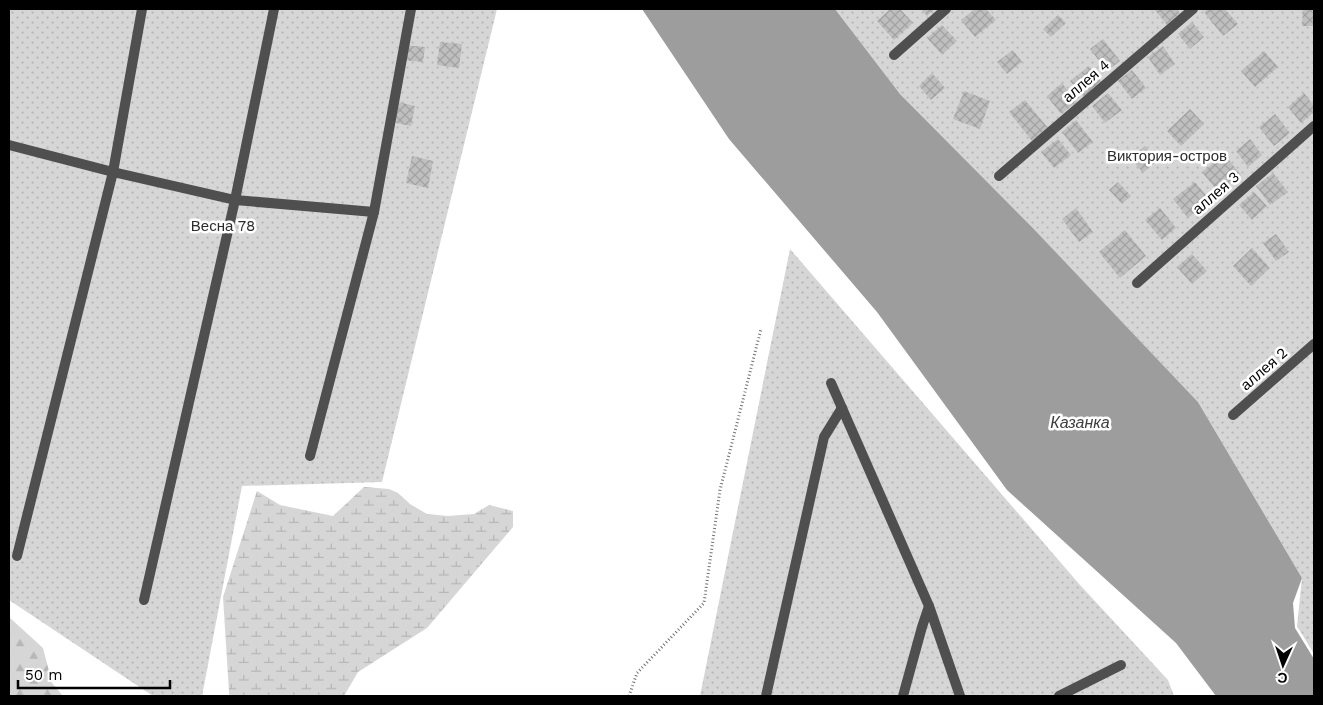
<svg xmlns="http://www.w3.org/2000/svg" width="1323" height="705" font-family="'Work Sans',sans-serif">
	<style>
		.forest { fill: url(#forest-firs) }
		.wetland { fill: url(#wetland-marsh) }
		.garden { fill: url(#garden-dots) }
		.water { fill: #9d9d9d }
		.building { fill: url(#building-cross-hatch) }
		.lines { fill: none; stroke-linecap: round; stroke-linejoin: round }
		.path { stroke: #717171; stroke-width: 3; stroke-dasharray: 1 2.5; stroke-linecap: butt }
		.service { stroke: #4f4f4f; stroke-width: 10 }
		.labels { text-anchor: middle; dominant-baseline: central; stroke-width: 5; stroke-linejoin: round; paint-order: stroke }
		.street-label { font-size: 15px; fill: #000; stroke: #fff }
		.park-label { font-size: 15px; fill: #2d2d2d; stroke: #fff }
		.water-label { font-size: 16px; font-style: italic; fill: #3e3e3e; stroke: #fff }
	</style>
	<defs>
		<pattern id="forest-firs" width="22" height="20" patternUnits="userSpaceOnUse" patternTransform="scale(1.25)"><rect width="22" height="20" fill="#d6d6d6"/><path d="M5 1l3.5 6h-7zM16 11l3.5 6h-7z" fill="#b6b6b6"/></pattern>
		<pattern id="wetland-marsh" width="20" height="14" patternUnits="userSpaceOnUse" patternTransform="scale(1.25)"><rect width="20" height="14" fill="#d6d6d6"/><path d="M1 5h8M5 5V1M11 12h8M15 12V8" fill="none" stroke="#b6b6b6"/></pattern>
		<pattern id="garden-dots" width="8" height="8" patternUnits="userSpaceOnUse" patternTransform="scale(1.25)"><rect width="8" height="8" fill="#d6d6d6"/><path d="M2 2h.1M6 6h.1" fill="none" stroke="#b6b6b6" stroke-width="1.8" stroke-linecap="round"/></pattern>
		<pattern id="building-cross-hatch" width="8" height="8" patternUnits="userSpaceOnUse" patternTransform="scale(1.25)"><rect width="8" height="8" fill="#bfbfbf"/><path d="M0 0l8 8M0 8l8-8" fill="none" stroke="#a2a2a2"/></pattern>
	</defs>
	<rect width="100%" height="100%" fill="#fff"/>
	<path class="forest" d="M9 617 43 648 52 683 63 696H9Z"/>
	<path class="wetland" d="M364 487 389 489 398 493 410 504 427 514 448 516 474 514 489 505 513 511V527L427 628 358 672 344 696H229V692L223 597 257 491 280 505 333 516Z"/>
	<g class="garden">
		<path d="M9 9H497L382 482 242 486 202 696H153L9 600Z"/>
		<path d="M835 9H1314V654L1297 626 1302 578 1198 402 1031 226 900 94Z"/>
		<path d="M790 249 1080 585 1168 680 1174 696H700Z"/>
	</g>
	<path class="water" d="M642 9H835L900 94 1031 226 1198 402 1302 578 1293 603 1295 628 1314 659V696H1216L1176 643 1007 490 877 312 729 139Z"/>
	<g class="building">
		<path d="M890 9H900L913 23 894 40 877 21Z"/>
		<path d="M921 9H935L927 16Z"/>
		<path d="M975 9H986L996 20 975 37 961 20Z"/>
		<path d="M1154 9H1177L1180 13 1167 25Z"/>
		<path d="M1208 9H1225L1238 24 1223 36 1204 12Z"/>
		<path d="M1303 9H1314V26H1302Z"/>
		<path d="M1058 15 1066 23 1051 37 1043 29Z"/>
		<path d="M1192 22 1204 37 1190 49 1178 34Z"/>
		<path d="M942 25 957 41 942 55 927 38Z"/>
		<path d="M1103 39 1120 61 1107 71 1090 49Z"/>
		<path d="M440 42 462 44 459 68 437 65Z"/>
		<path d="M404 45 425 47 423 62 402 60Z"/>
		<path d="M1163 46 1175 64 1160 75 1148 57Z"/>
		<path d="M1013 50 1022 62 1007 74 997 62Z"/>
		<path d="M1264 51 1278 67 1255 87 1241 71Z"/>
		<path d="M1089 66 1102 83 1084 97 1070 81Z"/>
		<path d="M1132 70 1146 88 1132 99 1118 81Z"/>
		<path d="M932 73 945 88 931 100 919 86Z"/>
		<path d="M1062 83 1077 102 1061 114 1047 96Z"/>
		<path d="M964 91 990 101 980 129 953 119Z"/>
		<path d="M1108 93 1122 110 1105 123 1092 106Z"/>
		<path d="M1304 93 1314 106V112L1301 123 1288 107Z"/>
		<path d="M390 100 415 106 411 126 386 121Z"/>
		<path d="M1025 100 1048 128 1032 141 1009 112Z"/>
		<path d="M1190 109 1204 124 1181 146 1167 131Z"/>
		<path d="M1275 114 1290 133 1274 146 1259 127Z"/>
		<path d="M1076 120 1093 142 1078 153 1062 132Z"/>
		<path d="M1058 139 1071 155 1054 168 1041 152Z"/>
		<path d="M1250 139 1262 155 1248 167 1236 151Z"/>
		<path d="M1145 146 1157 161 1143 173 1131 158Z"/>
		<path d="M1224 154 1241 175 1219 193 1202 172Z"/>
		<path d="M412 156 433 161 428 188 406 183Z"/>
		<path d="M1273 173 1288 192 1270 205 1256 186Z"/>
		<path d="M1118 182 1131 196 1122 204 1109 190Z"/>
		<path d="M1195 182 1210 200 1188 218 1173 199Z"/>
		<path d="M1254 192 1267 206 1252 220 1239 205Z"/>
		<path d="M1076 208 1093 232 1079 242 1062 219Z"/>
		<path d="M1160 208 1176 228 1162 240 1145 220Z"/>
		<path d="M1125 230 1146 256 1120 278 1099 252Z"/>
		<path d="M1276 234 1289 252 1276 261 1263 243Z"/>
		<path d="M1252 248 1270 268 1251 286 1233 266Z"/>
		<path d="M1192 254 1207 271 1192 284 1177 267Z"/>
	</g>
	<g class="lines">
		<path class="path" d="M629 696 637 673 704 603 720 490 761 329"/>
		<g class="service">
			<path d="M894 55 946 9"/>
			<path d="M9 145 113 172 235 200 374 212"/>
			<path d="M999 176 1193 9"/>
			<path d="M1137 283 1314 126"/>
			<path d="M831 383 929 606 960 696"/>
			<path d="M1233 415 1314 344"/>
			<path d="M310 456 374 212 411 9"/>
			<path d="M17 556 113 172 142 9"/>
			<path d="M144 600 235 200 274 9"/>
			<path d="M766 696 824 437 842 408"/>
			<path d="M903 696 922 627 929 606"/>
			<path d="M1059 696 1121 665"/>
		</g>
	</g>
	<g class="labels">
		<g class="street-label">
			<text transform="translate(1086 81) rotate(-41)">аллея 4</text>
			<text transform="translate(1216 193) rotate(-41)">аллея 3</text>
			<text transform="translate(1264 369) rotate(-41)">аллея 2</text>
		</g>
		<g class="park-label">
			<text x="1167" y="156">Виктория-остров</text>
			<text x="223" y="226">Весна 78</text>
		</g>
		<g class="water-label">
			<text x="1080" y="422">Казанка</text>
		</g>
	</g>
	<rect width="1323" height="705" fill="none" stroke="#000000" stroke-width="20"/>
	<g transform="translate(1283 665) rotate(183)" stroke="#ffffff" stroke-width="4" paint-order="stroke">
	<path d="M0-4L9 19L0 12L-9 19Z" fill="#000000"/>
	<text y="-8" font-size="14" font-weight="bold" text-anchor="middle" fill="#000000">С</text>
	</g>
	<path d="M18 680v8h152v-8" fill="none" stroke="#000000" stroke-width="2.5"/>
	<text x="25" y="680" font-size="15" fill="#000000" stroke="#ffffff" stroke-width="4" paint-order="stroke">50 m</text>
</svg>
